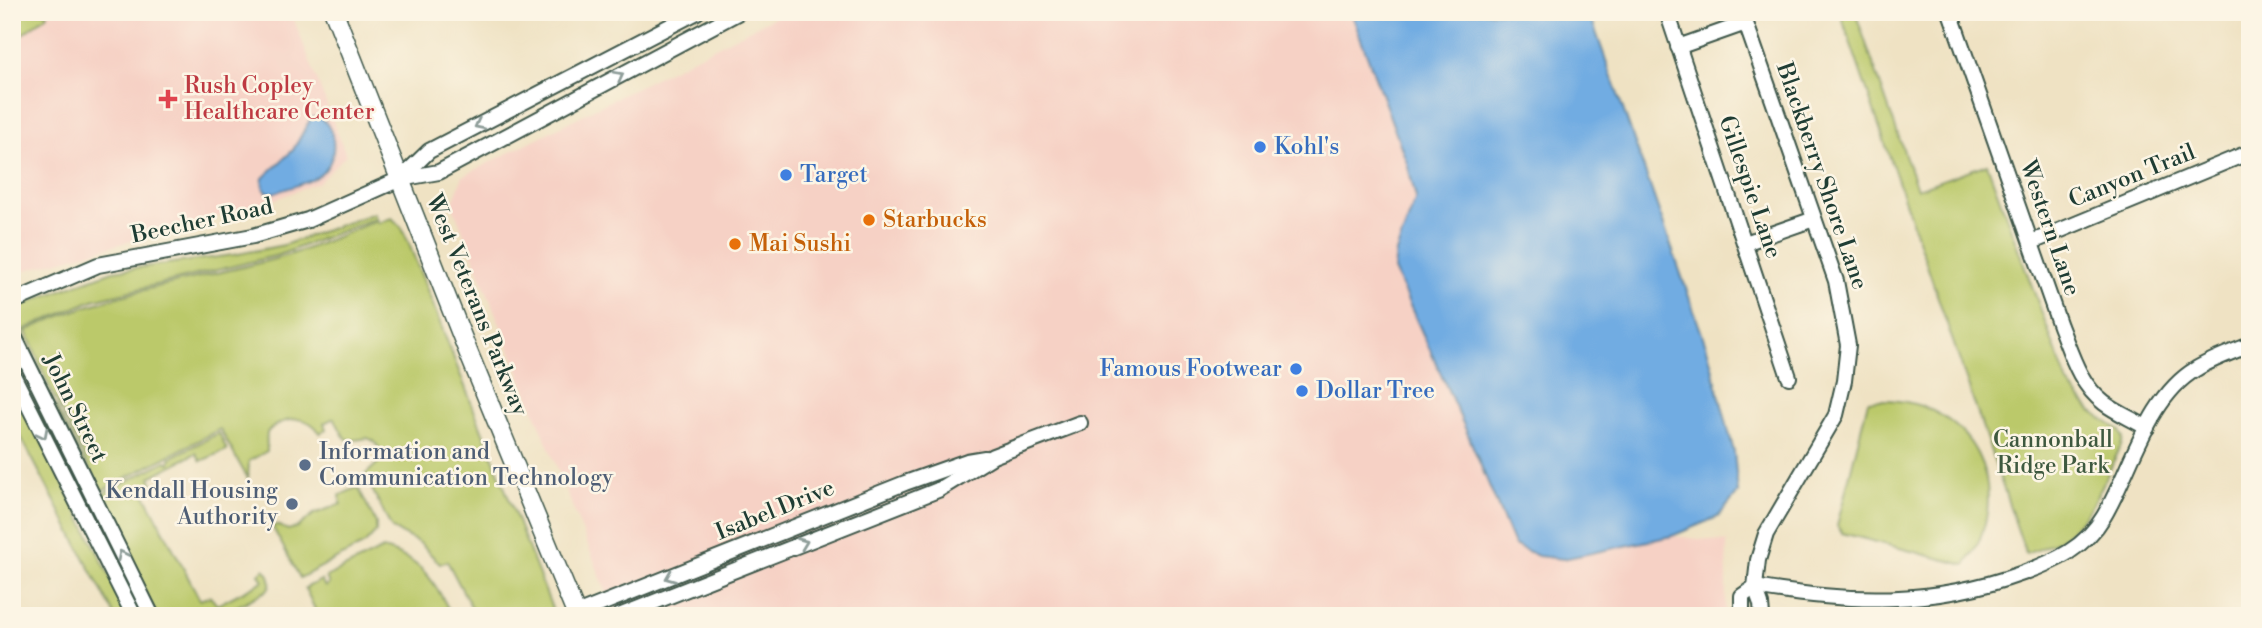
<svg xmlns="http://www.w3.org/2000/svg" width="2262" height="628" font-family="'Libre Bodoni',serif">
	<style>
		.built { fill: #f6d1c5 }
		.green { fill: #bbc96b; stroke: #6d8350; stroke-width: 2 }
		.water { fill: #71ace2; stroke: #48748b; stroke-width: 2 }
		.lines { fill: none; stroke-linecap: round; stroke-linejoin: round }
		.minor-casing { stroke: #3e5649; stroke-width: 18 }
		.major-casing { stroke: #3e5649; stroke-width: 21 }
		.minor { stroke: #fff; stroke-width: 14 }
		.major { stroke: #fff; stroke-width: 18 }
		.oneway { stroke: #8f9e9a }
		.health-dot { fill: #e0444e; stroke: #fcf5e5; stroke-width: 2.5 }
		.shop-dot { fill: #3f7fe0; stroke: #fcf5e5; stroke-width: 2.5 }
		.food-dot { fill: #e8710a; stroke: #fcf5e5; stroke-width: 2.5 }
		.service-dot { fill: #5c6f8a; stroke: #fcf5e5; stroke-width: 2.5 }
		.labels { text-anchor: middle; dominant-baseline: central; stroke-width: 5; stroke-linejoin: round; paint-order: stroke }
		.health-label { font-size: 23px; fill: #be3a42; stroke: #fcf5e5; text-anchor: start }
		.shop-label { font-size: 23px; fill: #366cbe; stroke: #fcf5e5; text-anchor: start }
		.street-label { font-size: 23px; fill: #1f3d34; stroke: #fcf5e5 }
		.food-label { font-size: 23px; fill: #c56008; stroke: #fcf5e5; text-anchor: start }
		.park-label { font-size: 23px; fill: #3e593f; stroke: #fcf5e5 }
		.service-label { font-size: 23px; fill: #4e5e75; stroke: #fcf5e5; text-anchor: start }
	</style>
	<rect width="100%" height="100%" fill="#fcf5e5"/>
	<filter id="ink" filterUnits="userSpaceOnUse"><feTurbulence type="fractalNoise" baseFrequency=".0143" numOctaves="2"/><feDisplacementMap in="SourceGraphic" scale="14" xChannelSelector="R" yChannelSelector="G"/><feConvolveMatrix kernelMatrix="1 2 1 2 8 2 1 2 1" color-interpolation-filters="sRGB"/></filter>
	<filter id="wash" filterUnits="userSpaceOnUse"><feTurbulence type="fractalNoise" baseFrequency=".00686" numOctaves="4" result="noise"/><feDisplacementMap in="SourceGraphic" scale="28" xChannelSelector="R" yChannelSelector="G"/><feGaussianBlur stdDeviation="1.57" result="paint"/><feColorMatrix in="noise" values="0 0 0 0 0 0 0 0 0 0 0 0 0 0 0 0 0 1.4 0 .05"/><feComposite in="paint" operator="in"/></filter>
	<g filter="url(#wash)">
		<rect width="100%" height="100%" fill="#efe2c3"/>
		<g class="built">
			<path d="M47 12H291L346 155 319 182 261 205 12 274V42L47 15Z"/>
			<path d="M784 12H1351L1407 163 1416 198 1396 252 1466 430 1514 544 1563 559 1672 536 1727 542 1725 616H616L452 204 463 176Z"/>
		</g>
		<g class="green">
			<path d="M12 12H47L48 15 12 42Z"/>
			<path d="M1840 12H1855L1917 189 1987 164 2068 384 2091 411 2120 431 2123 438 2121 446C2105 478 2090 523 2057 541 2048 546 2036 550 2026 554Z"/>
			<path d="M374 213 376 218 279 255 93 300 18 332 13 318 18 308 37 299 113 271 233 255 284 245Z"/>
			<path d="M392 218 402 228 407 239 555 616H476L447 561 440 564 420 543 392 529 365 475 380 461 382 452 374 441 368 438C341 443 347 440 334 418L324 423 326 429 320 433C309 416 291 416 275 426 271 428 269 429 267 433 266 438 267 445 267 451L249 461 248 479 220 429 101 491 50 388 26 331C107 291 196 281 282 257 314 248 345 233 377 220L378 223Z"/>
			<path d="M23 332 43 381 100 495 166 461 170 463V458L219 433 227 450 201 461 196 453 150 477 154 487 144 493 200 600 210 596 217 605 263 581 259 574 264 569C271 575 273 585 266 591L220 616H157L19 334Z"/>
			<path d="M12 382 130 616H115L12 420Z"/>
			<path d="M1880 400C1972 398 2019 491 1965 565L1842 533 1837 526 1868 401Z"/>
			<path d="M42 406 147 616H140L37 408Z"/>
			<path d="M356 488 359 489 376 523V532L365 544 300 578 272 526 277 525 288 530 298 527 314 514 341 504 340 495Z"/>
			<path d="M383 549C423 560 434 581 452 616H318L305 588 321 580 325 587 329 584 326 577Z"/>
		</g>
		<g class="water">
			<path d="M1351 12H1589L1708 351 1734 452 1738 493 1718 517 1672 536 1563 559 1538 556 1514 545 1466 430 1394 270 1396 252 1416 198 1407 163Z"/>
			<path d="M319 116C339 131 338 163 317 177 305 184 289 188 276 192 265 194 261 188 263 178L293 150 311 118Z"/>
		</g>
	</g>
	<g filter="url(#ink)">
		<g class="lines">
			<defs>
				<g id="minor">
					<path d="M1667 12 1789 377"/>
					<path d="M1742 12 1836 281 1848 345 1844 381 1836 415 1766 534 1758 560 1755 587 1761 604 1762 616"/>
					<path d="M1950 12 2060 326C2071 353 2079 384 2104 403 2117 413 2133 419 2147 428"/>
					<path d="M1678 47 1746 23"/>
					<path d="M400 179 429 151 697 12"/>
					<path d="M2032 242 2250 152"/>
					<path d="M1745 243 1814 219"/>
					<path d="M12 302 98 265 253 236 308 220 400 179 439 172 739 12"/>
					<path d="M12 332 152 616"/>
					<path d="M12 373 134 616"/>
					<path d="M1755 587C1849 603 1932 606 2023 573 2056 561 2085 548 2104 516 2131 470 2148 397 2196 369 2212 359 2232 352 2250 345"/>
					<path d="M576 614 905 483 967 461 985 458"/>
					<path d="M619 616 938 490 993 456 1080 423"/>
					<path d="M1742 616V596L1755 587"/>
				</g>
				<path id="major" d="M334 12 469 354 577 616"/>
			</defs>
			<use href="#minor" class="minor-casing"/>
			<use href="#major" class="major-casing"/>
			<use href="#minor" class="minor"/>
			<use href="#major" class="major"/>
		</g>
		<defs><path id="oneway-chevron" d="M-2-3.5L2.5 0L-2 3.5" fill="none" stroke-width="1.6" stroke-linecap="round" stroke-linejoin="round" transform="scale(1.75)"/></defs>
		<g class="oneway">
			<use href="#oneway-chevron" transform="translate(619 76) rotate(-28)"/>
			<use href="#oneway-chevron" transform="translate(479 125) rotate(153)"/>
			<use href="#oneway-chevron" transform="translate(43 434) rotate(63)"/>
			<use href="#oneway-chevron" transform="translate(803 543) rotate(-21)"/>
			<use href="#oneway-chevron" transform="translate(122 555) rotate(-116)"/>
			<use href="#oneway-chevron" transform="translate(670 577) rotate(158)"/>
		</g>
	</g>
	<path class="health-dot" d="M164.5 88.5h7v7h7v7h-7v7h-7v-7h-7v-7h7z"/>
	<g class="shop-dot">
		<circle cx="1260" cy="147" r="7"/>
		<circle cx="786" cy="175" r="7"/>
		<circle cx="1296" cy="369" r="7"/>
		<circle cx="1302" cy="391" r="7"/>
	</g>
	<g class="food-dot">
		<circle cx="869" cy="220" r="7"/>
		<circle cx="735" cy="244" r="7"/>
	</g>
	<g class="service-dot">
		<circle cx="305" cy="465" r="7"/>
		<circle cx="292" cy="504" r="7"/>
	</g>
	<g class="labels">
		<g class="health-label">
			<text x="184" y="86">Rush Copley<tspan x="184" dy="26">Healthcare Center</tspan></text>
		</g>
		<g class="shop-label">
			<text x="1274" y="147">Kohl's</text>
			<text x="800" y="175">Target</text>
			<text x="1282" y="369" text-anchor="end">Famous Footwear</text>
			<text x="1316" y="391">Dollar Tree</text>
		</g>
		<g class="street-label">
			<text transform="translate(1822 176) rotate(71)">Blackberry Shore Lane</text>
			<text transform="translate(2132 176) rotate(-22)">Canyon Trail</text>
			<text transform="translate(1750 187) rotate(71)">Gillespie Lane</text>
			<text transform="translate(202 221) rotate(-12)">Beecher Road</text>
			<text transform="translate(2050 228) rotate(71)">Western Lane</text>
			<text transform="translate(477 305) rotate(68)">West Veterans Parkway</text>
			<text transform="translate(75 408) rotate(64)">John Street</text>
			<text transform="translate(775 510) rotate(-22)">Isabel Drive</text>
		</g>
		<g class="food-label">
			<text x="883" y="220">Starbucks</text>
			<text x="749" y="244">Mai Sushi</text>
		</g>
		<g class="park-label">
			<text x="2053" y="440">Cannonball<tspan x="2053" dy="26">Ridge Park</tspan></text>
		</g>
		<g class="service-label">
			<text x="319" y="452">Information and<tspan x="319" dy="26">Communication Technology</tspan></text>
			<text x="278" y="491" text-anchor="end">Kendall Housing<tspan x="278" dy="26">Authority</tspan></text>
		</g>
	</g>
	<rect width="2262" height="628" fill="none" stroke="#fcf5e5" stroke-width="42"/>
</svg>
